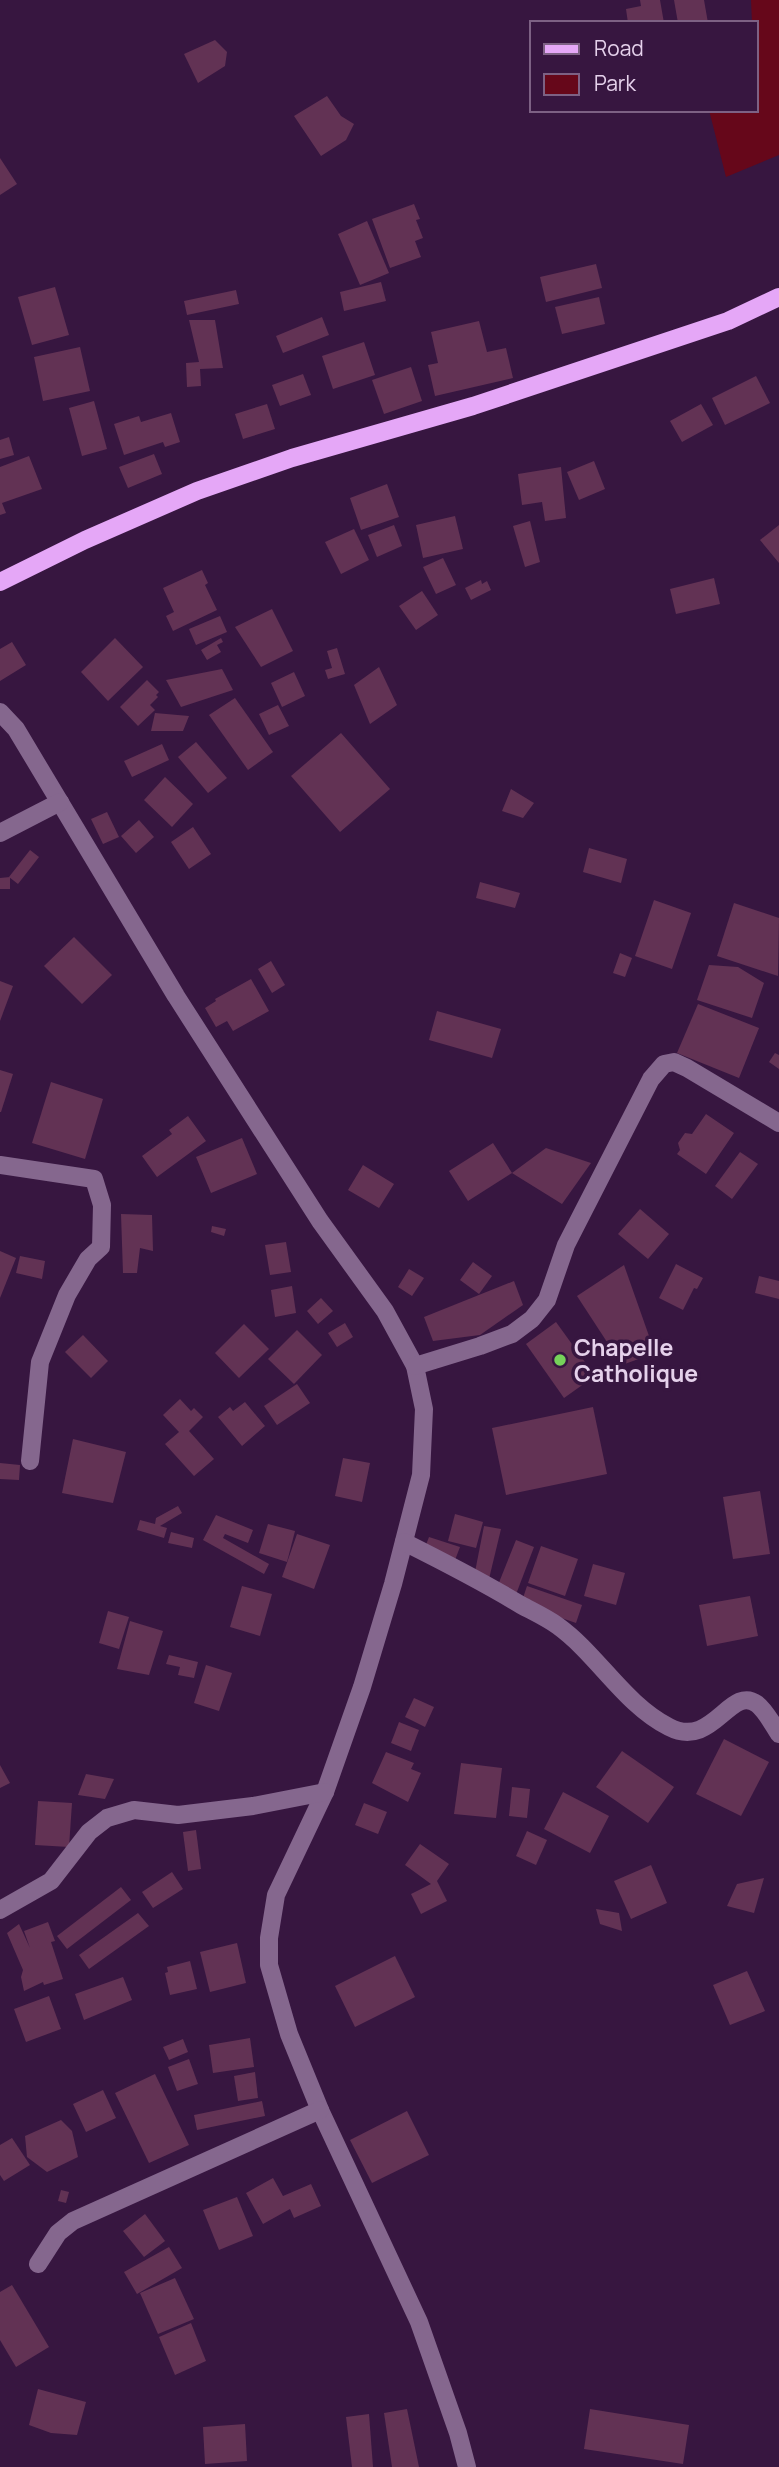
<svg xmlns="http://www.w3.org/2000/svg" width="779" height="2467" font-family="Manrope,sans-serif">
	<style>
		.green { fill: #66071a }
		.building { fill: #623254 }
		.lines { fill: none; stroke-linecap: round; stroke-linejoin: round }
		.minor { stroke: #85678e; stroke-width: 18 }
		.major { stroke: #e5a7f7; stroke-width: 18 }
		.poi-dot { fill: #76d25a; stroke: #371640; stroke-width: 2.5 }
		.labels { text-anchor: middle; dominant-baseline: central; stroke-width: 7; stroke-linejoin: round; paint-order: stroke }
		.poi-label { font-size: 23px; font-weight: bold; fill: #e5d1eb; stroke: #371640; text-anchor: start }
	</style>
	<rect width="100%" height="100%" fill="#371640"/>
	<path class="green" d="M751 0H779V155L726 177 709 110H756V23H752Z"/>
	<g class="building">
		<path d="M640 0H660L664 23H628L626 9 641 6Z"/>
		<path d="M674 0H704L708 23H678Z"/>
		<path d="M215 40 227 52 225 66 198 83 184 54Z"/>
		<path d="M327 96 341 116 354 124 346 140 321 156 294 116Z"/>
		<path d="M0 158 17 184 0 195Z"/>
		<path d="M414 204 420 219 416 220 423 238 415 241 421 257 390 268 372 219Z"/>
		<path d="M367 221 389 273 360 285 338 234Z"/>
		<path d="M596 264 602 288 546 302 540 277Z"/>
		<path d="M381 282 386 301 344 311 340 292Z"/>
		<path d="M55 287 69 335 32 345 18 297Z"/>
		<path d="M236 290 239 304 187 315 184 301Z"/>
		<path d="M599 297 605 324 562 334 555 307Z"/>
		<path d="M322 317 329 335 283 353 276 336Z"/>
		<path d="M189 320H215L223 368 200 369 201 386 187 387 186 363 199 362Z"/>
		<path d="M479 321 487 352 506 348 513 378 435 396 428 365 438 363 431 332Z"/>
		<path d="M364 342 375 375 333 389 322 356Z"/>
		<path d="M80 347 90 391 43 401 34 357Z"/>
		<path d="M411 367 422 401 384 414 372 380Z"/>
		<path d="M303 374 311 395 280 406 272 385Z"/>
		<path d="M756 376 770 403 725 425 712 398Z"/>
		<path d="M94 401 107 449 82 456 69 408Z"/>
		<path d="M267 404 275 429 243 439 235 414Z"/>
		<path d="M701 404 713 425 682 442 670 421Z"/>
		<path d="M171 413 180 442 165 447 163 442 124 455 114 424 139 416 141 422Z"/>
		<path d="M9 437 14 455 0 459V440Z"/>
		<path d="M154 454 162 474 128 488 119 467Z"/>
		<path d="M29 456 42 489 2 503 6 513 0 515V467Z"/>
		<path d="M594 461 605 489 579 500 567 472Z"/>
		<path d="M561 467 566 518 545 521 542 502 522 505 518 474Z"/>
		<path d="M387 484 399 517 361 530 350 498Z"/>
		<path d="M455 516 463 549 423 558 416 525Z"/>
		<path d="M530 521 540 562 525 567 513 526Z"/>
		<path d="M394 525 402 546 377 557 368 535Z"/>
		<path d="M779 525V563L760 540Z"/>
		<path d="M354 529 369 560 341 574 325 542Z"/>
		<path d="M443 558 456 585 436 594 423 567Z"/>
		<path d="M202 570 208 583 205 585 217 610 173 631 166 616 174 612 163 588Z"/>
		<path d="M714 578 720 604 676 614 670 589Z"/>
		<path d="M481 580 482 584 487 581 491 590 471 600 465 588Z"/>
		<path d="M422 591 438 615 416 630 399 606Z"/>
		<path d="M272 609 293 651 261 667 235 627Z"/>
		<path d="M220 616 227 632 196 645 189 629Z"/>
		<path d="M115 638 143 667 108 701 81 672Z"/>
		<path d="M221 638 223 642 217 645 221 652 207 660 201 650Z"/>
		<path d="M12 642 26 665 0 681V649Z"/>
		<path d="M337 648 345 674 328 679 325 670 332 668 327 651Z"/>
		<path d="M379 667 397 705 370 724 354 685Z"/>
		<path d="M222 669 233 690 181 707 166 680Z"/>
		<path d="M294 672 305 696 282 707 271 683Z"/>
		<path d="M147 680 159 692 156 695 158 697 150 705 155 710 138 726 120 707Z"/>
		<path d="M235 698 273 752 248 770 209 715Z"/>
		<path d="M278 705 289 726 269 735 259 714Z"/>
		<path d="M155 713 189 716 183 731H151Z"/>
		<path d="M341 733 390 789 340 832 291 776Z"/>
		<path d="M196 742 227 778 208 793 178 757Z"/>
		<path d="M162 744 169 760 132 777 124 761Z"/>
		<path d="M165 777 193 804 172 827 144 800Z"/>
		<path d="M511 789 534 803 523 818 502 811Z"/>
		<path d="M107 812 119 837 103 844 91 819Z"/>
		<path d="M139 820 154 837 136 853 121 836Z"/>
		<path d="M193 827 211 854 189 869 171 842Z"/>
		<path d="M589 848 627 859 621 883 583 872Z"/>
		<path d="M30 850 39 857 18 884 9 877Z"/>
		<path d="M10 877V889H0V878Z"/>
		<path d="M480 882 520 893 515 908 476 898Z"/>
		<path d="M654 900 691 913 672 969 635 956Z"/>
		<path d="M734 903 779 918 778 976 717 956Z"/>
		<path d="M74 937 112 975 82 1004 44 966Z"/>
		<path d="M620 953 632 958 625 977 613 973Z"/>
		<path d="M271 961 285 985 272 993 258 969Z"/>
		<path d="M709 965 738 967 764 983 752 1018 697 1000Z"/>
		<path d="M251 979 269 1011 233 1031 227 1021 216 1027 205 1008 216 1001 215 999Z"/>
		<path d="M0 981 13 986 0 1021Z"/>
		<path d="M698 1004 759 1028 739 1078 677 1053Z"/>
		<path d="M437 1011 501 1029 492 1058 429 1040Z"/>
		<path d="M775 1053 779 1055V1069L769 1062Z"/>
		<path d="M0 1070 13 1074 1 1112H0Z"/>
		<path d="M51 1082 103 1099 85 1159 32 1143Z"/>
		<path d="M706 1114 734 1133 706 1174 677 1154 680 1150 678 1143 685 1133 692 1134Z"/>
		<path d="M188 1116 206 1141 157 1177 142 1156 172 1134 169 1130Z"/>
		<path d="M242 1138 257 1174 211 1193 196 1157Z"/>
		<path d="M493 1143 512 1173 468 1201 449 1171Z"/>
		<path d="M546 1148 591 1163 562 1204 512 1173Z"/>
		<path d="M740 1152 758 1164 732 1199 715 1186Z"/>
		<path d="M363 1165 394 1184 379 1208 348 1190Z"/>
		<path d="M640 1209 669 1234 648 1259 618 1234Z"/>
		<path d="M121 1214 152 1215 153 1251 140 1248 137 1273H123Z"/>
		<path d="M212 1226 226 1229 224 1236 211 1232Z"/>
		<path d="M286 1242 291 1272 270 1275 265 1245Z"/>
		<path d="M0 1251 16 1258 0 1298Z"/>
		<path d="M20 1256 45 1261 42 1279 16 1273Z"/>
		<path d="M473 1262 492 1276 479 1294 460 1280Z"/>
		<path d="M676 1264 703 1278 697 1289 694 1288 683 1310 659 1298Z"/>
		<path d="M624 1265 655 1353 622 1365 577 1296Z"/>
		<path d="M409 1269 424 1278 412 1296 398 1287Z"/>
		<path d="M759 1276 779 1281V1299L755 1293Z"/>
		<path d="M514 1281 523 1305 480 1335 433 1341 424 1317Z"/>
		<path d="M292 1286 296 1313 275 1317 271 1290Z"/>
		<path d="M321 1298 333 1311 318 1324 307 1311Z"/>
		<path d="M556 1322 595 1376 564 1398 526 1344Z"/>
		<path d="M345 1323 353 1337 337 1347 328 1333Z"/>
		<path d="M244 1324 269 1349 239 1378 215 1353Z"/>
		<path d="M297 1330 322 1355 294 1384 268 1359Z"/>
		<path d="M83 1335 108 1361 91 1378 65 1352Z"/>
		<path d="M297 1384 310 1403 277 1425 264 1406Z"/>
		<path d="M180 1399 191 1411 194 1408 203 1417 189 1431 214 1459 194 1476 165 1444 179 1432 163 1415Z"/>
		<path d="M245 1402 265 1426 242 1446 218 1417 230 1407 233 1411Z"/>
		<path d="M593 1407 607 1474 506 1495 492 1428Z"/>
		<path d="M73 1439 126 1452 113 1503 62 1493Z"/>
		<path d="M343 1458 370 1463 362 1502 335 1496Z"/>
		<path d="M0 1463 20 1465 19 1480 0 1479Z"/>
		<path d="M760 1491 770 1554 733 1559 723 1497Z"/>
		<path d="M178 1506 182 1513 160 1526 167 1528 164 1538 137 1530 140 1520 155 1524 156 1518Z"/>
		<path d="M455 1514 483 1522 476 1548 448 1541Z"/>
		<path d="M216 1515 253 1530 248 1543 225 1534 223 1538 269 1564 264 1574 203 1540Z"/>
		<path d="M268 1524 295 1531 287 1562 259 1553Z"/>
		<path d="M484 1526 501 1529 488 1583 474 1577Z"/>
		<path d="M171 1532 194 1538 192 1548 168 1543Z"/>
		<path d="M297 1534 330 1545 314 1589 282 1577Z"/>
		<path d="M429 1537 460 1547 455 1560 424 1550Z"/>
		<path d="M516 1540 534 1547 515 1597 496 1590Z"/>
		<path d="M541 1546 578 1559 565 1596 528 1583Z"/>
		<path d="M593 1564 625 1573 616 1605 584 1596Z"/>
		<path d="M242 1586 272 1594 260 1636 230 1627Z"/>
		<path d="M527 1586 582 1605 576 1623 521 1604Z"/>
		<path d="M750 1596 758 1636 707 1646 699 1605Z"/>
		<path d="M108 1611 129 1617 119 1649 99 1643Z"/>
		<path d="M130 1621 163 1631 149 1675 117 1669Z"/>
		<path d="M169 1655 198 1662 194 1678 178 1675 180 1667 166 1664Z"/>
		<path d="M206 1665 232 1673 219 1711 194 1703Z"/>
		<path d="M414 1698 434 1707 425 1727 405 1717Z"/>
		<path d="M399 1722 419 1730 411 1751 391 1743Z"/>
		<path d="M724 1739 769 1762 741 1816 696 1794Z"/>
		<path d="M622 1751 674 1787 648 1823 596 1787Z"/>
		<path d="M386 1752 414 1763 411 1769 421 1773 408 1802 372 1783Z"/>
		<path d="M461 1763 502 1768 496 1818 454 1814Z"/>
		<path d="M0 1765 10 1783 0 1788Z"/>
		<path d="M86 1774 114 1779 105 1799 78 1795Z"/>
		<path d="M512 1787 530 1789 527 1818 509 1816Z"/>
		<path d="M563 1792 609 1816 590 1853 544 1829Z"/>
		<path d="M38 1801 72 1803 69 1847 35 1845Z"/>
		<path d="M364 1803 387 1812 378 1834 355 1825Z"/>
		<path d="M196 1830 201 1869 188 1871 183 1832Z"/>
		<path d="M527 1831 547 1840 536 1865 516 1856Z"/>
		<path d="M420 1844 449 1864 437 1881 447 1901 421 1914 411 1894 431 1884 405 1865Z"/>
		<path d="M651 1865 667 1903 631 1919 614 1881Z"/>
		<path d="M172 1872 183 1889 153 1908 142 1892Z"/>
		<path d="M764 1878 754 1913 727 1906 737 1884Z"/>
		<path d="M121 1887 131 1900 67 1949 57 1936Z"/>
		<path d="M596 1909 619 1913 622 1931 600 1924Z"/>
		<path d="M138 1913 149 1926 89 1969 79 1955Z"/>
		<path d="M48 1922 55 1941 51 1942 63 1979 44 1985 43 1982 24 1991 21 1977 23 1970 7 1933 19 1924 30 1948 24 1931Z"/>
		<path d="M237 1943 246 1983 210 1992 200 1952Z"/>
		<path d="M395 1956 415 1997 355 2027 335 1986Z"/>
		<path d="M190 1961 197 1989 170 1995 165 1973 168 1972 167 1967Z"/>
		<path d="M747 1971 765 2011 730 2025 713 1985Z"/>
		<path d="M123 1977 132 2000 84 2020 75 1994Z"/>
		<path d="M49 1996 61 2029 26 2042 14 2009Z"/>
		<path d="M250 2038 254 2067 213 2073 209 2045Z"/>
		<path d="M183 2039 188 2052 169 2060 163 2047Z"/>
		<path d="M189 2059 198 2084 177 2091 168 2067Z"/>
		<path d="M255 2072 258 2098 238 2101 234 2076Z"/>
		<path d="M155 2074 189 2145 149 2163 115 2093Z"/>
		<path d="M103 2090 116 2118 86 2132 73 2104Z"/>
		<path d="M262 2101 265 2116 197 2130 194 2115Z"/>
		<path d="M407 2111 429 2155 372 2183 350 2140Z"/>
		<path d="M61 2120 72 2131 78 2157 47 2172 27 2157 25 2136Z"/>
		<path d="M12 2138 30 2165 4 2181 0 2175V2145Z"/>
		<path d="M273 2178 283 2196 311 2184 321 2206 294 2218 290 2209 263 2224 246 2193Z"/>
		<path d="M61 2190 69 2192 66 2203 58 2201Z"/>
		<path d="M237 2197 253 2236 219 2250 203 2210Z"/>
		<path d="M145 2214 165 2241 144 2257 123 2231Z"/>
		<path d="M169 2247 182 2268 137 2294 124 2272Z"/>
		<path d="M175 2278 194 2319 158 2334 140 2293Z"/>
		<path d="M12 2285 49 2347 16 2367 0 2340V2292Z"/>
		<path d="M191 2323 206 2361 175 2375 159 2337Z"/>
		<path d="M38 2389 86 2402 77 2435 51 2433 29 2425Z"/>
		<path d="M407 2409 419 2467H392L384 2413Z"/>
		<path d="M590 2409 689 2425 683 2464 584 2449Z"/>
		<path d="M369 2414 373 2467H352L346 2417Z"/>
		<path d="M245 2424 247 2461 205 2464 203 2427Z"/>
	</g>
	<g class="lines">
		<g class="minor">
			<path d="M0 712 16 729 176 996 320 1221 385 1311 415 1366 424 1409 421 1475 393 1584 362 1687 325 1792 276 1895 269 1938V1965L289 2034 320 2110 419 2322 458 2433 467 2467"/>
			<path d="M0 833 60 802"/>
			<path d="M0 1165 94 1179 102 1205 101 1247 88 1259 67 1295 40 1362 30 1461"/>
			<path d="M415 1366 480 1346 512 1334 532 1319 547 1300 566 1245 651 1079 664 1064 674 1062 687 1068 779 1123"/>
			<path d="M404 1542C444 1562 483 1582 521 1605 534 1612 547 1618 558 1626 598 1655 624 1704 669 1727 713 1750 730 1684 757 1704 766 1711 773 1725 779 1734"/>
			<path d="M0 1910 51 1881 89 1832 107 1818 134 1810 178 1815 253 1806 325 1792"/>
			<path d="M38 2264 58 2233 73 2221 320 2110"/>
		</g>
		<path class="major" d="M0 582 85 540 197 491 292 458 473 406 728 321 779 297"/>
	</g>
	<circle class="poi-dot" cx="560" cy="1360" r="7"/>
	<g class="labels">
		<g class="poi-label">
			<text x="574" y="1347">Chapelle<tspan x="574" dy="26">Catholique</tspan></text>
		</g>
	</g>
	<rect x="530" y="21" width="228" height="91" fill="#371640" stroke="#7d6184" stroke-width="2"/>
	<rect x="544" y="44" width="35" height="10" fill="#e5a7f7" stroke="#7d6184" stroke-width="2"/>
	<text x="594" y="56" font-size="21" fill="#e5d1eb">Road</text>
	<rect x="544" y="74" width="35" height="21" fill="#66071a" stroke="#7d6184" stroke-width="2"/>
	<text x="594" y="91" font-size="21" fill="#e5d1eb">Park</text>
</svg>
